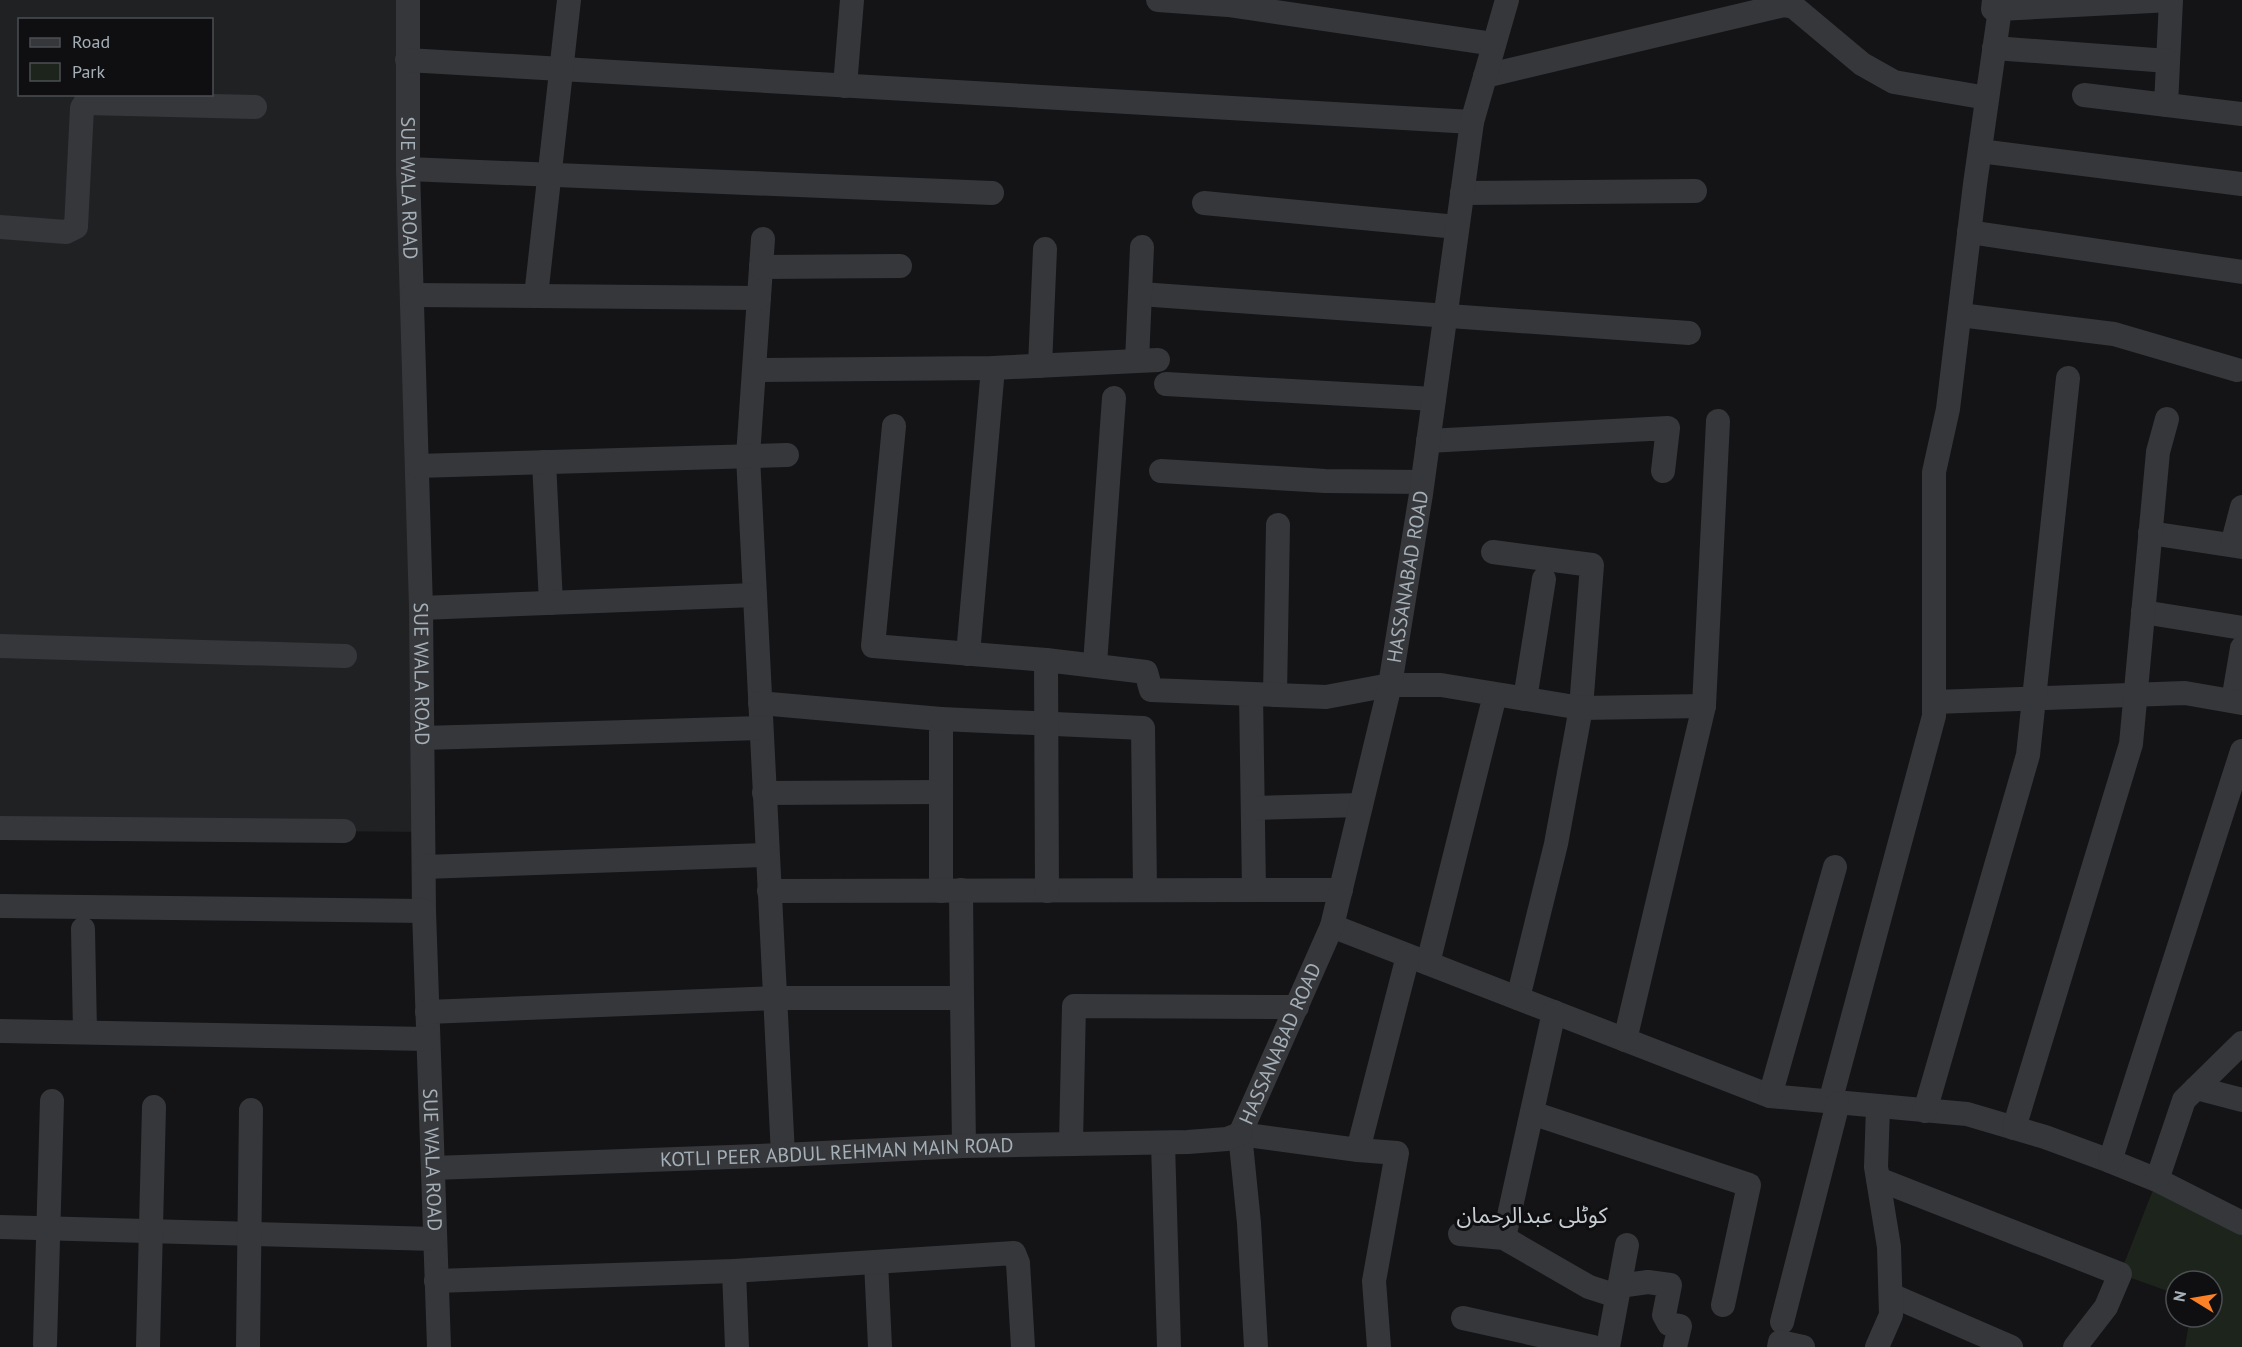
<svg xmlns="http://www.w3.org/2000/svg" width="2242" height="1347" font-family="'PT Sans','Noto Sans Arabic',sans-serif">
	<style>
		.built { fill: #202123; fill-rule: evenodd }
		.green { fill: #1d241c }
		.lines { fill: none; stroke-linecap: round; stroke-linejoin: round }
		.minor { stroke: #35373b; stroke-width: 24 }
		.labels { text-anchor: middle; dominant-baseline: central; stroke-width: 6; stroke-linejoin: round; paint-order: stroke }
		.street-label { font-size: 20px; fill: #a5afb7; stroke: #0f0f11 }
		.quarter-label { font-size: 22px; fill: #c6cdd3; stroke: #0f0f11 }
	</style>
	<rect width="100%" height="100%" fill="#141416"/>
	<path class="built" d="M0 0H410L423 832 0 828ZM20 20H212V94H20Z"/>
	<path class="green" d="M2157 1180 2242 1211V1347H2185L2190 1317H2212V1281H2176V1294L2120 1274Z"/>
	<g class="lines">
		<g class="minor">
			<path id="s1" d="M408 0V169L421 608 424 911 439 1347"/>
			<path d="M1158 0 1228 5 1494 44"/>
			<path d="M2000 9 2171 0 2166 105"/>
			<path d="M1994 48 2168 61"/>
			<path d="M407 60 1472 122"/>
			<path d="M1485 76 1784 5 1794 7 1862 64 1894 82 1987 98"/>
			<path d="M845 86 852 0"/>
			<path d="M2084 95 2242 114"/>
			<path d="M1980 151 2242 184"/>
			<path d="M408 169 992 193"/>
			<path d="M1462 193 1695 191"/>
			<path d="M1204 203 1457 227"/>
			<path d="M0 227 66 232 76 227 82 108 85 103 255 107"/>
			<path d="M1969 232 2242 272"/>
			<path d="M763 239 748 456 783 1155"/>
			<path d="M761 267 900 266"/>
			<path d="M1140 294 1689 333"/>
			<path d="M412 295 759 298"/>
			<path d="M536 296 569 0"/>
			<path d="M1960 315 2114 334 2237 370"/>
			<path d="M1137 361 1142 247"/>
			<path d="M1040 366 1045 249"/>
			<path d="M755 370 993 368 1158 360"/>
			<path d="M1166 384 1434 399"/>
			<path d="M894 426 873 646 1046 660"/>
			<path d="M1428 441 1668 428 1663 471"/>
			<path d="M544 462 551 603"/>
			<path d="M417 466 787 455"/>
			<path d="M1161 471 1325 481 1422 482"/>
			<path d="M2150 533 2242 547"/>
			<path d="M2232 545 2242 507"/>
			<path d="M1493 552 1592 565 1581 708 1556 844 1518 998"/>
			<path d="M421 608 755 595"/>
			<path d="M2143 612 2242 628"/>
			<path d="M0 646 345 656"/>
			<path d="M968 654 993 368"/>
			<path d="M1095 664 1114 398"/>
			<path d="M1251 694 1254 890"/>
			<path d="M1275 695 1278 525"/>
			<path d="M1525 699 1544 579"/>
			<path d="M2233 701 2242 648"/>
			<path d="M1934 702 2185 693 2242 703"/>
			<path d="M760 703 941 719V891"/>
			<path d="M941 719 1143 728 1145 890"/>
			<path d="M422 738 761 728"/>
			<path d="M764 793 941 792"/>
			<path d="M1253 808 1361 805"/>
			<path d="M0 828 344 831"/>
			<path d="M424 867 767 855"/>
			<path d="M961 890 962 998"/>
			<path d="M769 891 1341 890"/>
			<path d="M1047 891 1046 660 1146 672 1151 690 1326 697 1390 685H1441L1581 708 1704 706"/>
			<path d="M0 906 424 911"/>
			<path d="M1332 926 1770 1096 1967 1114 2045 1137 2110 1161 2157 1180 2242 1223"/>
			<path d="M83 929 85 1032"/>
			<path d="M1428 963 1495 695"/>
			<path d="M427 1012 774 998H962L964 1146"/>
			<path d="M0 1031 428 1039"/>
			<path d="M1625 1040 1704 706 1718 421"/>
			<path d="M2196 1088 2242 1100"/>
			<path d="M1770 1096 1835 867"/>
			<path d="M1830 1102 1934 716V472L1948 409 1975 184 2000 9H1993L1994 0"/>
			<path d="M1925 1111 2028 755 2068 378"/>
			<path d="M1532 1113 1749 1185 1723 1305"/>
			<path d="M2014 1128 2131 744 2158 452 2167 419"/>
			<path id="s2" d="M1240 1134 1332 926 1390 685 1421 494 1472 122 1507 0"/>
			<path d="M1240 1134 1358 1150 1408 956"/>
			<path d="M1240 1134 1249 1223 1256 1347"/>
			<path d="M1071 1142 1074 1006 1297 1007"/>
			<path d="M1163 1143 1169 1347"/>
			<path d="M1358 1150 1397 1153 1374 1281 1379 1347"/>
			<path d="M2110 1161 2242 751"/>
			<path id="s3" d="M433 1168 783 1155 964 1146 1188 1142 1227 1139 1240 1134"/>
			<path d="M1878 1179 2120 1274 2106 1307 2075 1347"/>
			<path d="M2157 1180 2184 1100 2242 1043"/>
			<path d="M0 1227 435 1239"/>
			<path d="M1460 1234 1504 1238 1589 1287 1617 1296"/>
			<path d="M1504 1238 1554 1012"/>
			<path d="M876 1262 880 1347"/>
			<path d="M734 1271 737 1347"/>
			<path d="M436 1281 734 1271 1014 1253 1018 1263 1023 1347"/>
			<path d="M1619 1286 1648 1282 1670 1285 1664 1315 1669 1324 1680 1326 1675 1347"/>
			<path d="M1891 1295 2011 1347"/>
			<path d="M1463 1318 1593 1347"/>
			<path d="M1782 1322 1838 1103"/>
			<path d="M45 1344 52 1101"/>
			<path d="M148 1347 154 1107"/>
			<path d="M248 1347 251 1110"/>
			<path d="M1608 1347 1627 1245"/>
			<path d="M1779 1347 1780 1342 1803 1347"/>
			<path d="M1877 1347 1891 1315 1889 1247 1876 1167 1878 1107"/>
		</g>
	</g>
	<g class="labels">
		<g class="street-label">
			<text stroke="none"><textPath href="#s1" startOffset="188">SUE WALA ROAD</textPath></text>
			<text stroke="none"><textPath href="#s2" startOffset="585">HASSANABAD ROAD</textPath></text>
			<text stroke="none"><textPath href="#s1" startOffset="674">SUE WALA ROAD</textPath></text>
			<text stroke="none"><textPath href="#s2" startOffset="99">HASSANABAD ROAD</textPath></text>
			<text stroke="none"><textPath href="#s3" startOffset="404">KOTLI PEER ABDUL REHMAN MAIN ROAD</textPath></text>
			<text stroke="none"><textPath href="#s1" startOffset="1160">SUE WALA ROAD</textPath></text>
		</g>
		<g class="quarter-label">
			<text x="1532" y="1215">کوٹلی عبدالرحمان</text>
		</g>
	</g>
	<rect x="18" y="18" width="195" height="78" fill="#0f0f11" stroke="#4b4f53" stroke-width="1.5"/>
	<rect x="30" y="38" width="30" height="9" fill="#35373b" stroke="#4b4f53" stroke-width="1.5"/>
	<text x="72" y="48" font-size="18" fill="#a5afb7">Road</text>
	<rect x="30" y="63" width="30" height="18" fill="#1d241c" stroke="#4b4f53" stroke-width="1.5"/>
	<text x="72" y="78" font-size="18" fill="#a5afb7">Park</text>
	<g transform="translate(2194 1299) rotate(281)"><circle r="28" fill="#0f0f11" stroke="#4b4f53" stroke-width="1.5"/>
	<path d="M0-4.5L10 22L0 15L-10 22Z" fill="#fc8026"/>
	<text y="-9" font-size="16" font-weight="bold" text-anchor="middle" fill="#a5afb7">N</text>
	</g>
</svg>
